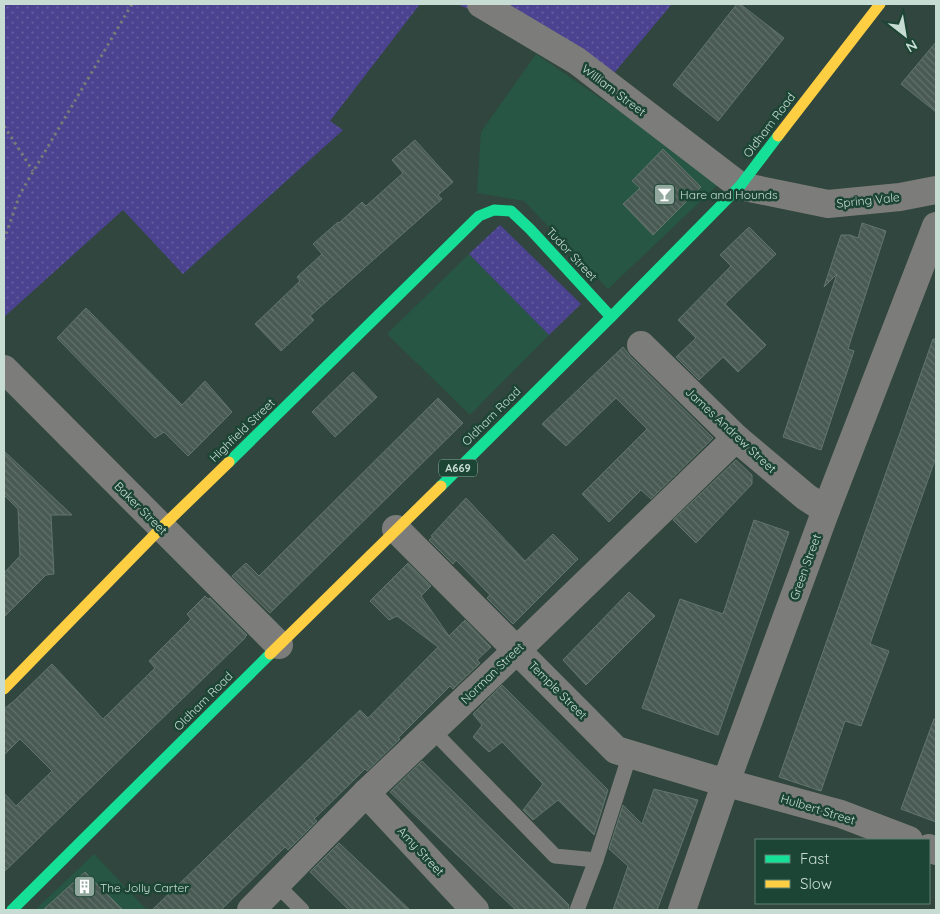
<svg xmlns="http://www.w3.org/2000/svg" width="940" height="914" font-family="Quicksand,sans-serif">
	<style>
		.built { fill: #275645 }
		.park { fill: url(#park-dots) }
		.building { fill: url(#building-back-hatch); stroke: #63756e }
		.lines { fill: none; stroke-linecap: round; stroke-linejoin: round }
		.path { stroke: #787c78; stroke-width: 3; stroke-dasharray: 2.5 4; stroke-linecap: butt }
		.lane { stroke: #7c7d7a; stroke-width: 15 }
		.street { stroke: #7c7d7a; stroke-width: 28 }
		.fast { stroke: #16e098; stroke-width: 11 }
		.slow { stroke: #ffcf43; stroke-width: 11 }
		.labels { text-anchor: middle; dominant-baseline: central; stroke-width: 5; stroke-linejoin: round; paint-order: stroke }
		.shield { fill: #1c4535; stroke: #94afa4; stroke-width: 1 }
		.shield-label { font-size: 11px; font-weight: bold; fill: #c7ddd3 }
		.street-label { font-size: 12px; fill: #c7ddd3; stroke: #1c4535 }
		.poi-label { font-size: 12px; fill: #c7ddd3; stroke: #1c4535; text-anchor: start }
	</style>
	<defs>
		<pattern id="park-dots" width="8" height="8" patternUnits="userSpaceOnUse" patternTransform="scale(1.25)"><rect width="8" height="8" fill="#4c4390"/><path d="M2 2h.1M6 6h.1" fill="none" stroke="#645e9f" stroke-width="1.8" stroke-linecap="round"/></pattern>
		<pattern id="building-back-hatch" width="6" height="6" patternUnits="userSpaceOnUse" patternTransform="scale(1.25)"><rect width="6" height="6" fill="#485a53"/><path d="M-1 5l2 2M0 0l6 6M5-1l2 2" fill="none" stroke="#61716b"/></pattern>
	</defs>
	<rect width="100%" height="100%" fill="#30463e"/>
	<g class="built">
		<path d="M536 54 663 141 724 179 608 289 524 201 477 193 481 132Z"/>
		<path d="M469 254 549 335 470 415 387 334Z"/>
		<path d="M94 854 147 910H35Z"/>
	</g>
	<g class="park">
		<path d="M4 4H420L330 121 343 130 183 274 123 210 4 317Z"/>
		<path d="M457 4H672L614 73Z"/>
		<path d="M500 225 581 304 549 335 469 254Z"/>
	</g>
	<g class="building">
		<path d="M737 4H740L784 38 718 121 673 85Z"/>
		<path d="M936 42V112L901 84Z"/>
		<path d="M415 140 453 182 438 195 442 199 310 316 314 320 281 351 255 324 300 281 297 277 322 254 313 244 338 222 339 223 362 202 366 206 403 173 392 160Z"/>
		<path d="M663 149 701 187 653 235 623 204 640 188 632 181Z"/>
		<path d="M862 223 886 231 848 349 854 351 821 450 783 437 837 274 824 287 841 235H850L858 238Z"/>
		<path d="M749 227 776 254 725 304 766 345 738 372 723 357 699 380 676 357 696 338 678 320 731 266 720 255Z"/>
		<path d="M86 308 182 405 205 381 232 412 188 456 164 432 155 438 57 338Z"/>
		<path d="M933 339H936V457L870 644 889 651 861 726 845 721 821 791 779 777Z"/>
		<path d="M623 347 630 356 713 438 651 499 641 490 609 522 582 494 647 429 616 398 566 446 542 424Z"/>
		<path d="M353 372 377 397 335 437 312 412Z"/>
		<path d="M438 398 463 423 270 613 232 576 246 563 259 576Z"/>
		<path d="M4 451 72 515H51L54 574 46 575 4 617V573L20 556 18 509 4 495Z"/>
		<path d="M736 460 752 475V484L696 543 673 520Z"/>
		<path d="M466 498 525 561 553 534 578 559 513 624 487 598 490 595 456 560 453 564 429 540 433 537 431 536Z"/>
		<path d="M754 520 789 532 718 735 642 708 680 599 723 614Z"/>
		<path d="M408 563 431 586 421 596 449 636 465 620 491 647 477 660 480 663 453 689 450 686 398 738 400 739 367 771 365 769 314 819 317 821 288 850 285 847 221 910H152L360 710 368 718 438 647 397 616 389 620 370 601Z"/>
		<path d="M629 592 655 616 586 685 563 660Z"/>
		<path d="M205 596 208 599 210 598 247 635 245 637V638L4 872V793L16 806 52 771 20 739 4 755V709L15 700 52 664 103 719 155 668 149 661 191 619 187 614Z"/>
		<path d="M502 685 608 790 594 835 558 800 533 820 523 810 543 784 502 742 489 752 473 737 482 725 473 714Z"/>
		<path d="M934 719H936V822L901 809Z"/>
		<path d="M422 761 569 905 568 910H516L390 792Z"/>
		<path d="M654 789 698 800 657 910H613L628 866 609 849 623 805 642 824Z"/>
		<path d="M339 843 410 910H349L310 872Z"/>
		<path d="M85 872 123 910H43Z"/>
	</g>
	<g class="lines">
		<g class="path">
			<path d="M4 126 33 171"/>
			<path d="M4 240 20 194 132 4"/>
		</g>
		<g class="lane">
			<path d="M432 730 555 856 596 860"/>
			<path d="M276 884 302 910"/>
			<path d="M577 910 596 860 630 754"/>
		</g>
		<g class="street">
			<path d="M481 4 577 61 740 186 828 204 900 197 936 190"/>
			<path d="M641 345 736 438 806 497 826 510"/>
			<path d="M4 369 279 645"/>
			<path d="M396 529 616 750 716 780 841 814 909 840"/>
			<path d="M366 793 475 910"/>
			<path d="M929 848 936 851"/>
			<path d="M251 910 366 793 517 650 736 438"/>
			<path d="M682 910 726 782 826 510 936 226"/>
		</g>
		<g class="fast">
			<path d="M229 462 479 216 494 210 511 211 530 229 611 317"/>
			<path d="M441 486 611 317 740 186 778 136"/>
			<path d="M12 910 270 654"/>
		</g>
		<g class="slow">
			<path d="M778 136 880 4"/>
			<path d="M270 654 441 486"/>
			<path d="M4 689 161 528 229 462"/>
		</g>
	</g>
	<defs>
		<symbol id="bar-square" viewBox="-11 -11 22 22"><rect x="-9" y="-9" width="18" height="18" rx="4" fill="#92a89f" stroke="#1c4535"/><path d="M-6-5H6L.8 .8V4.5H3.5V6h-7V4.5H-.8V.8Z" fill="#fff"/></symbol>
		<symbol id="building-square" viewBox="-11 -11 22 22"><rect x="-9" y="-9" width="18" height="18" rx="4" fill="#92a89f" stroke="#1c4535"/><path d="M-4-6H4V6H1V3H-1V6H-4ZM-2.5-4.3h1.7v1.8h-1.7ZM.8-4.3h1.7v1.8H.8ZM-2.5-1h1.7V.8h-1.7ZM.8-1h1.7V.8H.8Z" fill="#fff"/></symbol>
	</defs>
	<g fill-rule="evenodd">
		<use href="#bar-square" x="652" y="182" width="25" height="25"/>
		<use href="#building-square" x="72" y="874" width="25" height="25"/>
	</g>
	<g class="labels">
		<rect class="shield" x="439" y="459.5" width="38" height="17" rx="4"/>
		<g class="shield-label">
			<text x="458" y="468">A669</text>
		</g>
		<g class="street-label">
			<text transform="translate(614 90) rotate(37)">William Street</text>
			<text transform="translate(769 125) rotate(-53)">Oldham Road</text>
			<text transform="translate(868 200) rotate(-6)">Spring Vale</text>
			<text transform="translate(572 254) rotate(47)">Tudor Street</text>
			<text transform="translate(491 416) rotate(-45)">Oldham Road</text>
			<text transform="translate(242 430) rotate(-44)">Highfield Street</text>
			<text transform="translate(731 430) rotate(43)">James Andrew Street</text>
			<text transform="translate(141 508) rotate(45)">Baker Street</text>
			<text transform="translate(805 567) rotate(-70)">Green Street</text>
			<text transform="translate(492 673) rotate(-44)">Norman Street</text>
			<text transform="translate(558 690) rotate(45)">Temple Street</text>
			<text transform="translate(203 701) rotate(-45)">Oldham Road</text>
			<text transform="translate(818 809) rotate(17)">Hulbert Street</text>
			<text transform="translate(421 851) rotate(47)">Amy Street</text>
		</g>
		<g class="poi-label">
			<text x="680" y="194">Hare and Hounds</text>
			<text x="100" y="887">The Jolly Carter</text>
		</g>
	</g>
	<rect width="940" height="914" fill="none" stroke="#c7ddd3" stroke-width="10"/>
	<rect x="755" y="839" width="175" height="65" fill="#1c4535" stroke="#608274"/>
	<rect x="765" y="855" width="25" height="8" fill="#16e098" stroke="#608274"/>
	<text x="800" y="864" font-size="15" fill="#c7ddd3">Fast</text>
	<rect x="765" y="880" width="25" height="8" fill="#ffcf43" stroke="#608274"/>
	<text x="800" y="889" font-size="15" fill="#c7ddd3">Slow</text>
	<g transform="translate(905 35) rotate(149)" stroke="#1c4535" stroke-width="4" paint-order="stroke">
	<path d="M0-4L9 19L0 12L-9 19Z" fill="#c7ddd3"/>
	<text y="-8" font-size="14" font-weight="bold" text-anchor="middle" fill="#c7ddd3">N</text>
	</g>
</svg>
